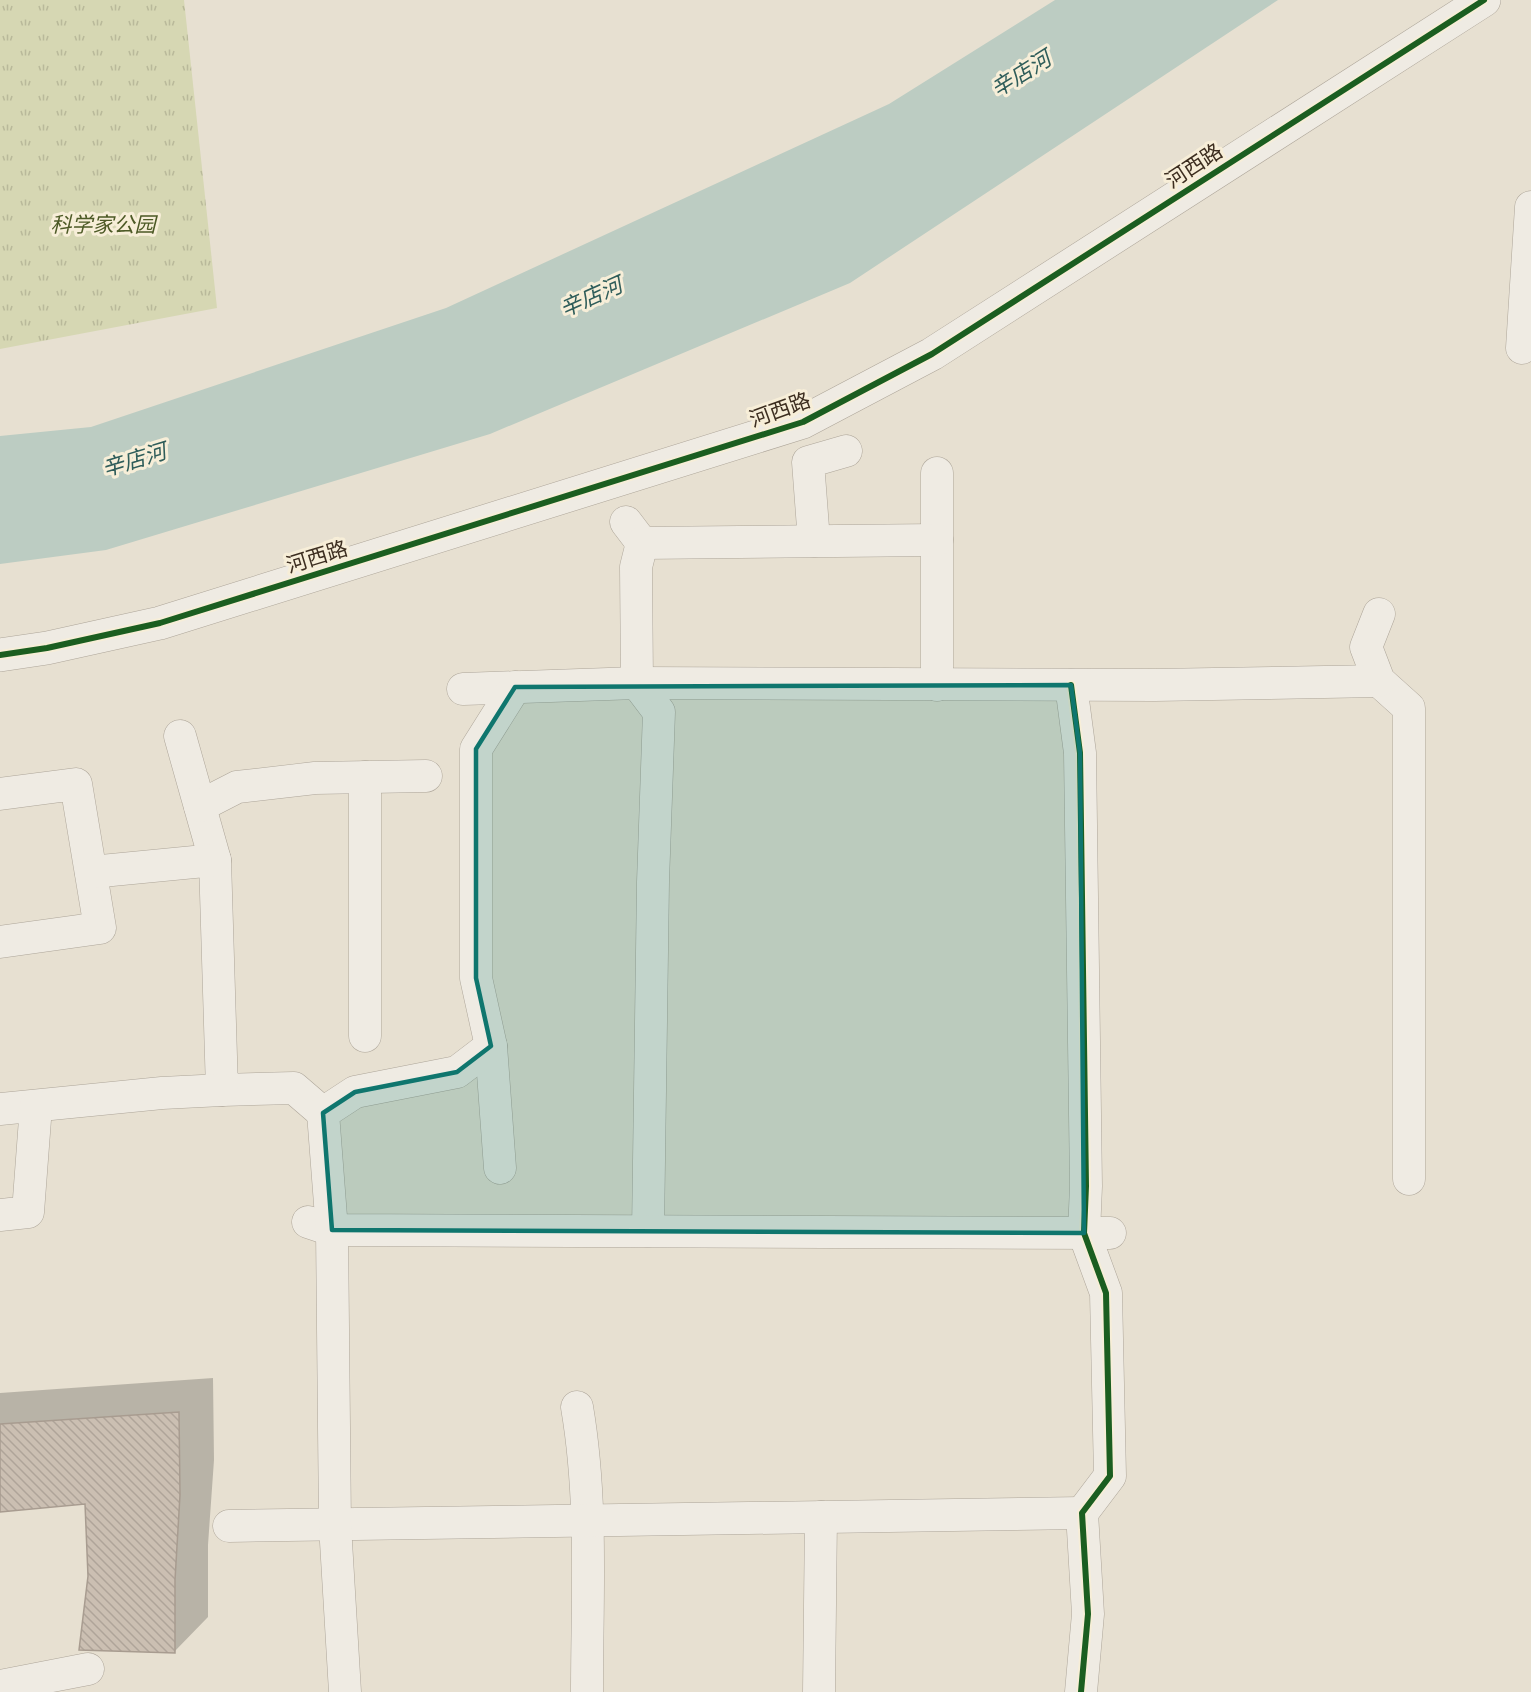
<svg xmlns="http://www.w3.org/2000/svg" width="1531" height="1692" font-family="'Libre Baskerville','Noto Sans SC',serif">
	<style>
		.grass { fill: url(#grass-tufts) }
		.water { fill: #bcccc2 }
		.shadow { fill: #0003 }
		.building { fill: url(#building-back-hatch); stroke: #a89c90; stroke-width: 1.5 }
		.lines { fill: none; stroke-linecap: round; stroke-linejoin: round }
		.minor-casing { stroke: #ada599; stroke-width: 33 }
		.tertiary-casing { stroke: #ada599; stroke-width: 34 }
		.minor { stroke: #efebe3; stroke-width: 32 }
		.tertiary { stroke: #efebe3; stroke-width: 33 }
		.cycleway-casing { stroke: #f7eed8; stroke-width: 10 }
		.cycleway { stroke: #1b5e20; stroke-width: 6 }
		.marked { fill: #0f766e; fill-opacity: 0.2; stroke: #0f766e; stroke-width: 4.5; stroke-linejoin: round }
		.labels { text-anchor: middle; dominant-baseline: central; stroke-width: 6; stroke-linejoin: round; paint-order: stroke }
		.street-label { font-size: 21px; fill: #3d2e20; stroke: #f7eed8 }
		.park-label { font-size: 21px; font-style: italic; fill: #4d5a26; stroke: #f7eed8 }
		.water-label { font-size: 22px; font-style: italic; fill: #2f5d5a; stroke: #f7eed8 }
	</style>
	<defs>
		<pattern id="grass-tufts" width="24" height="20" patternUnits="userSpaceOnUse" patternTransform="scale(1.5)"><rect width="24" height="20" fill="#d6d7b3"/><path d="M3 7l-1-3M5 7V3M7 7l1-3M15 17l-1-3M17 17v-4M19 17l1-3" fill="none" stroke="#b9b99a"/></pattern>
		<pattern id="building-back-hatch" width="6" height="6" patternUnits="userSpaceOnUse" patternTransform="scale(1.5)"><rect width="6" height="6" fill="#cbbfb2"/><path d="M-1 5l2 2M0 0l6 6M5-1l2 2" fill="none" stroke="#afa499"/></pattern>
	</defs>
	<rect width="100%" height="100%" fill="#e7e0d1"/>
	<path class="grass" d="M0 0H184L217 308 0 349Z"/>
	<path class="water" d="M1055 0H1278L850 283 490 434 106 550 0 564V436L91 427 446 308 889 104Z"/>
	<path class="shadow" d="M213 1378 214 1460 208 1545V1617L174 1652 90 1576 87 1502 0 1510V1393Z"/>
	<path class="building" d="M179 1412 180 1495 175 1580V1653L79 1650 88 1576 85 1504 0 1512V1424Z"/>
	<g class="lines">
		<defs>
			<g id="minor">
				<path d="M1522 348 1531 207"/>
				<path d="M937 473V685"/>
				<path d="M626 522 642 543 937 540"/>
				<path d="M814 541 808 462 846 451"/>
				<path d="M642 543 636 567 637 683 659 712 653 882 648 1231"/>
				<path d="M1379 614 1366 647 1379 681 1409 708V1179"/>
				<path d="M1071 685 1080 753 1086 1186 1084 1233 1106 1293 1110 1476 1082 1513 1088 1614 1081 1692"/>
				<path d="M463 689 637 683 1155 685 1379 681"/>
				<path d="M180 736 215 860 222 1090 294 1088 323 1113"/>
				<path d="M365 777V1036"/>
				<path d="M0 794 76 784 100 928 0 942"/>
				<path d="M200 806 237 787 315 778 426 776"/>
				<path d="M91 872 215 860"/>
				<path d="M0 1109 162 1093 222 1090"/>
				<path d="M500 1168 491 1046 476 978V749L515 687"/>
				<path d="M0 1215 28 1212 36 1106"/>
				<path d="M308 1222 332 1230 1110 1233"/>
				<path d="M577 1407C593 1501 587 1597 587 1692"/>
				<path d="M229 1526 1082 1513"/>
				<path d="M0 1686 88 1669"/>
				<path d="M345 1692 335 1525 332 1230 323 1113 355 1092 457 1072 491 1046"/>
				<path d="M819 1692 821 1517"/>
			</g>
			<path id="tertiary" d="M0 655 47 648 160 623 803 422 932 354 1484 0"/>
		</defs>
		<use href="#minor" class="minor-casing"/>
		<use href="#tertiary" class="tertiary-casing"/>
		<use href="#minor" class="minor"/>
		<use href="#tertiary" class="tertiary"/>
		<defs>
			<g id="cycleway">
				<path d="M0 655 47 648 160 623 803 422 932 354 1484 0"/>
				<path d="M1071 685 1080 753 1086 1186 1084 1233 1106 1293 1110 1476 1082 1513 1088 1614 1081 1692"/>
			</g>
		</defs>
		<use href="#cycleway" class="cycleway-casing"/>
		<use href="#cycleway" class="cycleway"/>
	</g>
	<path class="marked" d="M1071 685 1080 753 1084 1233 332 1230 323 1113 355 1092 457 1072 491 1046 476 978V749L515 687Z"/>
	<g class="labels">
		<g class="street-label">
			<text transform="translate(1194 166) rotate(-33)">河西路</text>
			<text transform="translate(780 410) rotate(-20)">河西路</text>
			<text transform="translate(317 557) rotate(-17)">河西路</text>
		</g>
		<g class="park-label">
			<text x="103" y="225">科学家公园</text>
		</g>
		<g class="water-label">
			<text transform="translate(1021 74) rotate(-32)">辛店河</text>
			<text transform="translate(591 297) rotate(-24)">辛店河</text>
			<text transform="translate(134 460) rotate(-17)">辛店河</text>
		</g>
	</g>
</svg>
